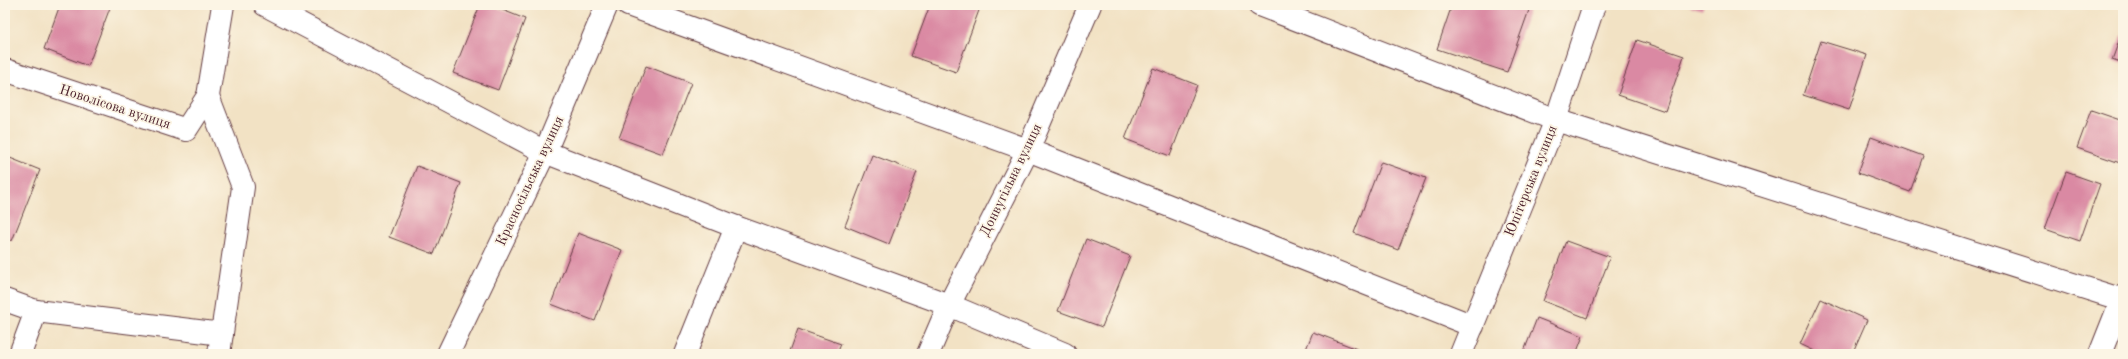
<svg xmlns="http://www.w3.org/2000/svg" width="2128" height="359" font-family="'Old Standard TT',serif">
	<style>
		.building { fill: #da89a3 }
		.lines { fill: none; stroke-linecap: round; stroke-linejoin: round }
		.minor-casing { stroke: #633c42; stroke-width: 24 }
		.minor { stroke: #fff; stroke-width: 22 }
		.labels { text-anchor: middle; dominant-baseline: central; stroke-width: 3.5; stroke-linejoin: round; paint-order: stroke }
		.street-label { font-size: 14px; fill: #4a1f2b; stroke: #fcf5e5 }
	</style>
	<rect width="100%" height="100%" fill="#fcf5e5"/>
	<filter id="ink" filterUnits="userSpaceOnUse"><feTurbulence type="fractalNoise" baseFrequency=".025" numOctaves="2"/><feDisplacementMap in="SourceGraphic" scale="8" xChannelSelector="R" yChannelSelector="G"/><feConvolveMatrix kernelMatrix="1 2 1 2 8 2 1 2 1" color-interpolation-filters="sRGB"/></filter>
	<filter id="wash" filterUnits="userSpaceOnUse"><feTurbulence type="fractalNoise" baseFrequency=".012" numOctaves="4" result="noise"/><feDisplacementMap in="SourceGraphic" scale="16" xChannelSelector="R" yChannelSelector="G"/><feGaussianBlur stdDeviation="0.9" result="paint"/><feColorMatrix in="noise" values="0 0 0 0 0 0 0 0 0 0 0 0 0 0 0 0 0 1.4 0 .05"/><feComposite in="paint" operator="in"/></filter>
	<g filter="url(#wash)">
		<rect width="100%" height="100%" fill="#f2e2c4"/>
		<g id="blocks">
			<g class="building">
				<path d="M60 5H111L88 66 44 49Z"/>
				<path d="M480 5H490L525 19 498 90 453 73Z"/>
				<path d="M930 5H981L956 72 911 56Z"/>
				<path d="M1452 5H1515L1529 10 1507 72 1437 49Z"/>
				<path d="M1687 5H1704L1702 10Z"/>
				<path d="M2123 30V64L2112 60Z"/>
				<path d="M1637 40 1684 56 1665 111 1618 95Z"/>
				<path d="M1821 41 1867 55 1849 110 1803 95Z"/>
				<path d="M646 66 691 83 663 154 619 138Z"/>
				<path d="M1153 68 1197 85 1170 156 1125 139Z"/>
				<path d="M2091 110 2123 121V164L2077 148Z"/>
				<path d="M1871 137 1923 156 1910 192 1858 173Z"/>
				<path d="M872 155 917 172 889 244 845 226Z"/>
				<path d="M5 156 40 170 12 241 5 238Z"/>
				<path d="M1381 162 1426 178 1398 250 1354 233Z"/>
				<path d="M417 166 461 183 434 254 389 237Z"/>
				<path d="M2066 172 2100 184 2080 241 2045 229Z"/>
				<path d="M578 233 622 250 595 321 551 304Z"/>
				<path d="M1086 239 1130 256 1102 327 1058 311Z"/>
				<path d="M1566 241 1610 257 1587 318 1543 301Z"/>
				<path d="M1821 299 1867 320 1852 354H1821L1800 344Z"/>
				<path d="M1537 318 1583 336 1576 354H1523Z"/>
				<path d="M798 329 841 344 837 354H789Z"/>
				<path d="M1313 332 1357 349 1355 354H1304Z"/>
			</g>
		</g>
	</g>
	<g filter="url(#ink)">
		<use href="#blocks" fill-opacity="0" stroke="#633c42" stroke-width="1"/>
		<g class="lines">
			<defs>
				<g id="minor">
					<path d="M265 5 545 152 736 227 949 305 1065 354"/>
					<path d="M628 5 1028 150 1473 326"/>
					<path d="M1259 5 1556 120 2123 300"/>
					<path d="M5 70 186 130 208 96"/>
					<path d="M5 300 36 311 222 334"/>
					<path d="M20 354 36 311"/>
					<path d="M219 354 243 187 208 96 223 5"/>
					<path d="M448 354 545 152 607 5"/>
					<path d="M685 354 736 227"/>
					<path d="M928 354 949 305 1028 150 1090 5"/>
					<path d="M1461 354 1556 120 1594 5"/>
					<path d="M2100 354 2123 296"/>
				</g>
			</defs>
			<use href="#minor" class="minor-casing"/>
			<use href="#minor" class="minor"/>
		</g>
	</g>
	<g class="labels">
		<g class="street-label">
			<text transform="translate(115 107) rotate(18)">Новолісова вулиця</text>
			<text transform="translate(1011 180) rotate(-64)">Донвугільна вулиця</text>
			<text transform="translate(530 181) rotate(-65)">Красносільська вулиця</text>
			<text transform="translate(1531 181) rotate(-68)">Юпітерська вулиця</text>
		</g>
	</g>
	<rect width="2128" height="359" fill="none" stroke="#fcf5e5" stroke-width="20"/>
</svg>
